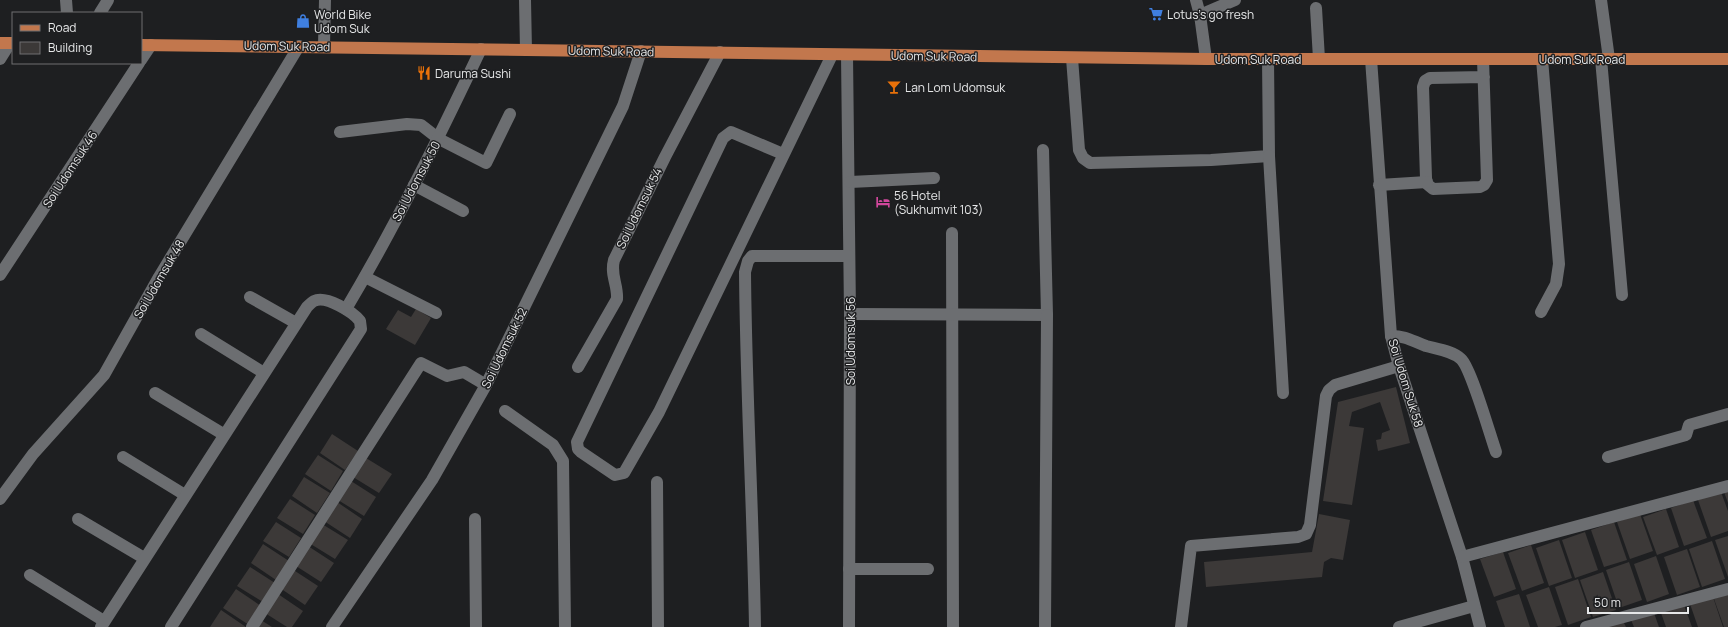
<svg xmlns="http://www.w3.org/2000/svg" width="1728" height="627" font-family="Manrope,sans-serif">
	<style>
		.building { fill: #3c3938 }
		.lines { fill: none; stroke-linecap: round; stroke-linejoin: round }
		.minor { stroke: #6c6e71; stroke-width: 12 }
		.major { stroke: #c2774d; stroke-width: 12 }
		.labels { text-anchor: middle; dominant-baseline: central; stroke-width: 3; stroke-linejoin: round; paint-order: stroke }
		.poi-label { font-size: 12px; fill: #e6e7e8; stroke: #1e1f21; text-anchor: start }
		.street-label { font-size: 12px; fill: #e6e7e8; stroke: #1e1f21 }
	</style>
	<rect width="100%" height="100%" fill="#1e1f21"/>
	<g class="building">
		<path d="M416 309 431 318 415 345 386 329 398 310 411 317Z"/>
		<path d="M1396 387 1410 443 1378 451 1376 440 1381 439 1382 433 1390 430 1380 402 1352 412 1349 426 1364 428 1352 505 1323 501 1338 402Z"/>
		<path d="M332 434 358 451 345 470 320 453Z"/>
		<path d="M318 455 343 471 331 491 305 474Z"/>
		<path d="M366 458 392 474 379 493 353 477Z"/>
		<path d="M304 477 330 493 317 513 292 496Z"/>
		<path d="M351 481 376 497 364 516 338 500Z"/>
		<path d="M1728 490V503L1724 492Z"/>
		<path d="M1721 492 1728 511V531L1711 537 1698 500Z"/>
		<path d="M290 499 315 515 303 534 277 518Z"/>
		<path d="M1693 500 1707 538 1684 546 1671 508Z"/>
		<path d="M337 502 362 519 350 538 324 521Z"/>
		<path d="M1666 509 1679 547 1657 555 1643 517Z"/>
		<path d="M1319 514 1350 520 1343 560 1331 558 1324 562 1322 577 1206 587 1204 562 1312 552Z"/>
		<path d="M1640 514 1653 551 1630 559 1617 522Z"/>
		<path d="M276 522 301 538 289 557 263 541Z"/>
		<path d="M1614 522 1627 560 1604 567 1591 530Z"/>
		<path d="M322 524 348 540 335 559 309 543Z"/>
		<path d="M1585 532 1598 570 1575 578 1562 540Z"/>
		<path d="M1728 536V577L1715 540Z"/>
		<path d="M1559 540 1572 578 1549 586 1536 548Z"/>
		<path d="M1712 541 1725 579 1702 587 1689 549Z"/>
		<path d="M263 544 289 561 276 580 251 563Z"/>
		<path d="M1531 545 1544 583 1522 591 1508 553Z"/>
		<path d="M308 546 334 563 321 582 296 566Z"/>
		<path d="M1687 549 1700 587 1677 595 1664 557Z"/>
		<path d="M1503 552 1516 589 1494 597 1480 559Z"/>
		<path d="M1656 556 1669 594 1647 602 1634 564Z"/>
		<path d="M1629 562 1642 600 1619 608 1606 570Z"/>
		<path d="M250 567 275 583 263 602 237 586Z"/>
		<path d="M292 569 318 586 305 605 280 588Z"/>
		<path d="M1603 572 1616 610 1593 617 1580 580Z"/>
		<path d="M1578 579 1591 617 1568 625 1555 587Z"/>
		<path d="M1549 587 1562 625 1555 627H1538L1526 595Z"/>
		<path d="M236 589 261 606 249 625 223 608Z"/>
		<path d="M278 594 303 611 292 627H287L265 613Z"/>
		<path d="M1519 594 1530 627H1505L1496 601Z"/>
		<path d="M1728 594V627H1724L1714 599Z"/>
		<path d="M1713 597 1723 627H1698L1690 604Z"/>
		<path d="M1684 605 1692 627H1666L1661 613Z"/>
		<path d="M221 610 246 627H210Z"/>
		<path d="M1654 613 1659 627H1634L1631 620Z"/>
		<path d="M261 620 272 627H256Z"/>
		<path d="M1623 621 1626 627H1606Z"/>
	</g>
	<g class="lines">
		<g class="minor">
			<path d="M66 0 67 13"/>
			<path d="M525 0 526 50"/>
			<path d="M1196 0 1200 15 1206 59"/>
			<path d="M1601 0 1609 59"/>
			<path d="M1316 8 1319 59"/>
			<path d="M100 13 108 0"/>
			<path d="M1200 15 1235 0"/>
			<path d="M324 46 325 0"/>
			<path d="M847 55 850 314 849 627"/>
			<path d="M1072 58 1079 150 1083 158 1090 163 1211 160 1269 156 1268 59"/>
			<path d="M0 59 10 43"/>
			<path d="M1371 59 1391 336 1399 366 1462 557 1480 627"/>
			<path d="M1483 59 1487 180 1484 185 1480 187 1433 189 1427 184 1426 178 1423 87 1425 81 1430 78 1484 77"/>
			<path d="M1601 59 1622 295"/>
			<path d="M141 60 151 45"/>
			<path d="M340 132 407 124 421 125 439 139 486 163 510 114"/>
			<path d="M783 154 731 132 723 138 577 442 578 449 581 452 615 475 624 473 659 412 832 55"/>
			<path d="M1269 156 1283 393"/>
			<path d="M850 182 934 178"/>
			<path d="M414 185 463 211"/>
			<path d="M1379 185 1427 182"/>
			<path d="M952 233 953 627"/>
			<path d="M0 275 139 63"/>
			<path d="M365 277 436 313"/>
			<path d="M250 297 296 323"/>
			<path d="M346 309C396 225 439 137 481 49"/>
			<path d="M1541 312 1556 284 1559 264 1542 59"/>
			<path d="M850 314 1047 315 1043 150"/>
			<path d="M201 334 264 373"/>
			<path d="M1391 336C1407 336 1412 341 1426 346 1437 349 1453 351 1461 359 1471 368 1490 435 1496 452"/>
			<path d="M578 367 617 299C618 285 610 275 614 260L665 157 720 52"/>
			<path d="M155 393 223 434"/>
			<path d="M505 411 553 445 563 461 565 627"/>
			<path d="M123 457 185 495"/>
			<path d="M1608 457 1686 435 1689 425 1728 414"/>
			<path d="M657 482 658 627"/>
			<path d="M0 499 33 454 104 375 159 277 299 46"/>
			<path d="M78 519 144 558"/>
			<path d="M475 519 476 627"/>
			<path d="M1462 557 1728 486"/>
			<path d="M849 569H928"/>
			<path d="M30 575 104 621"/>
			<path d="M101 627 307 307C309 305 312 302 314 301 326 295 353 312 360 321L361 329 171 627"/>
			<path d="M252 627 421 363 447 376 464 372 486 385"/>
			<path d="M332 627 432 480 486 385 623 106 641 51"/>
			<path d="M755 627C753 509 746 391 745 272L748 261 752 256H849"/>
			<path d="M1045 627 1047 315"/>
			<path d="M1181 627 1191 546 1298 537 1306 534 1310 525 1326 396 1329 390 1335 385 1399 366"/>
			<path d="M1399 627 1474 606"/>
			<path d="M1586 627 1728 589"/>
		</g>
		<g class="major">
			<path d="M0 43H13"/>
			<path d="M141 45 1206 59H1728"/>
		</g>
	</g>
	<defs>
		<symbol id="supermarket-bare" viewBox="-9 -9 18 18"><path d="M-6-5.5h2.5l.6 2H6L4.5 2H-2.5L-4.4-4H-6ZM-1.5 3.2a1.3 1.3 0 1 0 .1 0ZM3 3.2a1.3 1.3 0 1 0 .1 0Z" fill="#3f7fe0" stroke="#1e1f21" stroke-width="2.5" paint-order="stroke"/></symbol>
		<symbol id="shop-bare" viewBox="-9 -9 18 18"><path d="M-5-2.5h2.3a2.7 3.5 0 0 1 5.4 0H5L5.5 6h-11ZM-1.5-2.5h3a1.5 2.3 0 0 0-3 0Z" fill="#3f7fe0" stroke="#1e1f21" stroke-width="2.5" paint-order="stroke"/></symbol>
		<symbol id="restaurant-bare" viewBox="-9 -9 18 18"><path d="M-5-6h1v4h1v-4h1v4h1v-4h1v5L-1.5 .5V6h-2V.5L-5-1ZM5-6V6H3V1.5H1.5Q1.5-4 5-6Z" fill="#e8710a" stroke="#1e1f21" stroke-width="2.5" paint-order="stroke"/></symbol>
		<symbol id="bar-bare" viewBox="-9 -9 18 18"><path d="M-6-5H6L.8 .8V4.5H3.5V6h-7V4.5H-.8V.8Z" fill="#e8710a" stroke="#1e1f21" stroke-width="2.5" paint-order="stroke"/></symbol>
		<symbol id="hotel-bare" viewBox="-9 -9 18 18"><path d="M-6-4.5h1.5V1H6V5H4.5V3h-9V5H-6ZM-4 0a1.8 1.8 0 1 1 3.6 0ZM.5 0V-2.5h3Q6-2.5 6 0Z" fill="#d1479c" stroke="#1e1f21" stroke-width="2.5" paint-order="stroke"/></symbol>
	</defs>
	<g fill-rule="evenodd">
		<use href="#supermarket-bare" x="1146" y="4" width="20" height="20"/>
		<use href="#shop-bare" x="293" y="11" width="20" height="20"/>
		<use href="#restaurant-bare" x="414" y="63" width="20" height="20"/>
		<use href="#bar-bare" x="884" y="77" width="20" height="20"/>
		<use href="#hotel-bare" x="873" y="192" width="20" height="20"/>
	</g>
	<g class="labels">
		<g class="poi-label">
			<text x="314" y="14">World Bike<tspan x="314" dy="14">Udom Suk</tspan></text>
			<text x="1167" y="14">Lotus's go fresh</text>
			<text x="435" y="73">Daruma Sushi</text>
			<text x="905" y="87">Lan Lom Udomsuk</text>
			<text x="894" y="195">56 Hotel<tspan x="894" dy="14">(Sukhumvit 103)</tspan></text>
		</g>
		<g class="street-label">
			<text transform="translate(287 46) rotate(1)">Udom Suk Road</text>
			<text transform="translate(611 51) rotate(1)">Udom Suk Road</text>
			<text transform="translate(934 56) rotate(1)">Udom Suk Road</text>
			<text x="1258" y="59">Udom Suk Road</text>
			<text x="1582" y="59">Udom Suk Road</text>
			<text transform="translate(70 169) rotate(-57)">Soi Udomsuk 46</text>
			<text transform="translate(416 181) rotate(-62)">Soi Udomsuk 50</text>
			<text transform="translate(639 208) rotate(-64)">Soi Udomsuk 54</text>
			<text transform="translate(159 279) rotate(-60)">Soi Udomsuk 48</text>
			<text transform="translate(850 341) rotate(-90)">Soi Udomsuk 56</text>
			<text transform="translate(504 348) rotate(-64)">Soi Udomsuk 52</text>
			<text transform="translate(1406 383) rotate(73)">Soi Udom Suk 58</text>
		</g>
	</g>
	<rect x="12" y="12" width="130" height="52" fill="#1e1f21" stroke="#6e6f71"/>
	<rect x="20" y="25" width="20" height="6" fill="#c2774d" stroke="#6e6f71"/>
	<text x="48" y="32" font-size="12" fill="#e6e7e8">Road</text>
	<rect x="20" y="42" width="20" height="12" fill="#3c3938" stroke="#6e6f71"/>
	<text x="48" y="52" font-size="12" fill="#e6e7e8">Building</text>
	<path d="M1588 607v6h100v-6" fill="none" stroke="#e6e7e8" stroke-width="2"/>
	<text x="1594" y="607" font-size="12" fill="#e6e7e8" stroke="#1e1f21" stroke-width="3" paint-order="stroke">50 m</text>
</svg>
